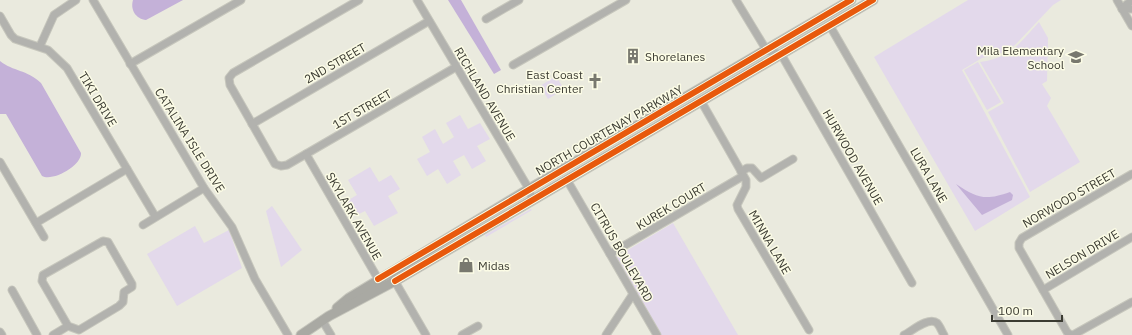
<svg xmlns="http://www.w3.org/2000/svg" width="1132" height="335" font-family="'IBM Plex Sans',sans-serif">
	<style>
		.green { fill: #e3d9eb }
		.water { fill: #c4b1d8 }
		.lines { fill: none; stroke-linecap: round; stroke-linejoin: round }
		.minor-casing { stroke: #c6c6bc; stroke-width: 9 }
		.major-casing { stroke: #c6c6bc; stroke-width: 11 }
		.minor { stroke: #b2b2ae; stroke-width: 7 }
		.major { stroke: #a9a9a3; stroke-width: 9 }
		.cycleway-casing { stroke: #fcfce6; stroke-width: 8 }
		.cycleway { stroke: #e8590c; stroke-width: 6 }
		.labels { text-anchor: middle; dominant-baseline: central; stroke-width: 3; stroke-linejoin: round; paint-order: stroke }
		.poi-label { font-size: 12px; fill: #3b3b32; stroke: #fcfce6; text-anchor: end }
		.street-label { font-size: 12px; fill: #3b3b32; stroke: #fcfce6 }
	</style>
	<rect width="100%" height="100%" fill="#eaeade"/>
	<g class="green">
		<path d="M968 0H1061L1053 5 1016 44 1006 52 982 58 962 70 1030 197 975 231 874 57Z"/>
		<path d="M1039 22 1048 38 1047 81 1042 84 1051 98 1047 106 1080 162 1030 192 988 112 1004 103 980 62C1011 57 1019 44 1039 22Z"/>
		<path d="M978 62 1001 102 987 110 964 70Z"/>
		<path d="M556 76 564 89 548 99 540 86Z"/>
		<path d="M460 115 468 129 480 123 490 139 477 146 486 161 472 169 464 155 453 161 461 175 447 184 438 169 427 176 417 159 430 152 422 137 435 129 443 144 454 137 446 123Z"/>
		<path d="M370 167 379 182 391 175 400 189 388 196 398 213 374 226 365 211 353 217 345 202 357 195 348 180Z"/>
		<path d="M272 206 302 250 281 267 266 211Z"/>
		<path d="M531 209 532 210 486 237 485 235Z"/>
		<path d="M673 223 738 335H661L616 257Z"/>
		<path d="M195 226 204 243 229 230 242 268 177 306 147 254Z"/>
	</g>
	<g class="water">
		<path d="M133 0H183L146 20C136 19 130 10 133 0Z"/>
		<path d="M448 0H461L501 70 494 74Z"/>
		<path d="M0 61C14 72 26 69 41 83L81 153C82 165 53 182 42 176L6 114H0Z"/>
		<path d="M956 184C977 198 985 201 1010 192L1013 195 1012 200 982 215Z"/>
	</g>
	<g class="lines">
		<defs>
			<g id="minor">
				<path d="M93 0 204 188 232 227 255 279 288 335"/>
				<path d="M359 0 233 73 229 78 230 85 275 164 281 166 287 165 456 67"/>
				<path d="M417 0 529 189 532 200"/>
				<path d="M736 0 767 51 781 54 912 283"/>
				<path d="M1117 0 1132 26"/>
				<path d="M1122 9 1127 4 1132 1"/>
				<path d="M1122 9H1132"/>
				<path d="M0 16 11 35 15 39 48 50 67 68 155 216"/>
				<path d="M486 19 519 0"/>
				<path d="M830 26 1008 335"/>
				<path d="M40 46 54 15 76 0"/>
				<path d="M130 64 241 0"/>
				<path d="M513 65 626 0"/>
				<path d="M701 101 746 180V187L737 205 738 209 809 330"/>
				<path d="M252 124 429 21"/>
				<path d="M306 154 381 284"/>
				<path d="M0 162 44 237"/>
				<path d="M741 172 747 168H752L761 178 793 159"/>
				<path d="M567 180 657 335"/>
				<path d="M36 223 127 169"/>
				<path d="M143 225 204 188"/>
				<path d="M103 241 108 242 132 284V287L124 292 123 302 119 306 79 330 68 326 42 281 43 275Z"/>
				<path d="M610 254 743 176"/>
				<path d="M393 278 426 335"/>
				<path d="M12 290 37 335"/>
				<path d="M1043 290 1132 237"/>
				<path d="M322 320 331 335"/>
				<path d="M0 332 2 335"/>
				<path d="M53 335 68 326"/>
				<path d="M462 335 478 326"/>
				<path d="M606 335 633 294"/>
				<path d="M904 335C912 331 929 316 937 323 940 326 942 332 944 335"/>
				<path d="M1071 335 1067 332 1019 248V243L1022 238 1132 174"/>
				<path d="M1073 335 1132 302"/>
			</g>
			<g id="major">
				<path d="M337 308 349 298 529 189 851 0"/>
				<path d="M301 335 329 316 395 281 873 0"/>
			</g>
		</defs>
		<use href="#minor" class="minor-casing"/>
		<use href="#major" class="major-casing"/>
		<use href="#minor" class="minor"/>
		<use href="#major" class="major"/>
		<defs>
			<g id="cycleway">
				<path d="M378 279 851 0"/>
				<path d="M395 281 873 0"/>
			</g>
		</defs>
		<use href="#cycleway" class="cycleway-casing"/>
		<use href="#cycleway" class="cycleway"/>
	</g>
	<defs>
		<symbol id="building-bare" viewBox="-9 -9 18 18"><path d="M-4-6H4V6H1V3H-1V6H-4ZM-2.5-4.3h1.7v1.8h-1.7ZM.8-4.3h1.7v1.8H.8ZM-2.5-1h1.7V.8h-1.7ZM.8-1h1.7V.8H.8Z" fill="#78786e" stroke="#fcfce6" stroke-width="2.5" paint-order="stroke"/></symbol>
		<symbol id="school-bare" viewBox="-9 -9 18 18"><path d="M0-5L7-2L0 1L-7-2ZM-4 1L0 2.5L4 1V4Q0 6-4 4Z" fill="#78786e" stroke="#fcfce6" stroke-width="2.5" paint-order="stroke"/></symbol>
		<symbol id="church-bare" viewBox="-9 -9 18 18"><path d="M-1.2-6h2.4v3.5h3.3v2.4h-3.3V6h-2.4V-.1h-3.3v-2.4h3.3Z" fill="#78786e" stroke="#fcfce6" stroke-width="2.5" paint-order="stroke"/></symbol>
		<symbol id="shop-bare" viewBox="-9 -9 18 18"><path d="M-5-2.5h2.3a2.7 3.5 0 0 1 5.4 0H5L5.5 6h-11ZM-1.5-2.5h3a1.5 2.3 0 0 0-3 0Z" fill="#78786e" stroke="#fcfce6" stroke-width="2.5" paint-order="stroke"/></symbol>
	</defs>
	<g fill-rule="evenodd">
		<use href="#building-bare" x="622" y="45" width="22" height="22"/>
		<use href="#school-bare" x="1065" y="46" width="22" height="22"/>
		<use href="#church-bare" x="584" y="70" width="22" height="22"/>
		<use href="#shop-bare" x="455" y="254" width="22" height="22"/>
	</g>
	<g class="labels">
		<g class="poi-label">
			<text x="1064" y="50">Mila Elementary<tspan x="1064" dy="14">School</tspan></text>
			<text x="645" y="56" text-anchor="start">Shorelanes</text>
			<text x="583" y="74">East Coast<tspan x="583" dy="14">Christian Center</tspan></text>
			<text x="478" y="265" text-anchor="start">Midas</text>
		</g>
		<g class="street-label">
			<text transform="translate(335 63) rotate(-30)">2ND STREET</text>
			<text transform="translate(485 94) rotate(59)">RICHLAND AVENUE</text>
			<text transform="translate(98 99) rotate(59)">TIKI DRIVE</text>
			<text transform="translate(362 109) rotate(-30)">1ST STREET</text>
			<text transform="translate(609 130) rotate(-30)">NORTH COURTENAY PARKWAY</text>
			<text transform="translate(190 140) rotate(58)">CATALINA ISLE DRIVE</text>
			<text transform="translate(853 157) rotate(60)">HURWOOD AVENUE</text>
			<text transform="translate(929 175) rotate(60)">LURA LANE</text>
			<text transform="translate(1069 198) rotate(-30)">NORWOOD STREET</text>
			<text transform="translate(671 206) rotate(-31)">KUREK COURT</text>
			<text transform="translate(354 216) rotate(60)">SKYLARK AVENUE</text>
			<text transform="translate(770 242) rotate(60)">MINNA LANE</text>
			<text transform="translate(622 252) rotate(60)">CITRUS BOULEVARD</text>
			<text transform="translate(1082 254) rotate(-31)">NELSON DRIVE</text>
		</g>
	</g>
	<path d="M992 315v6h70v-6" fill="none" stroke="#3b3b32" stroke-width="2"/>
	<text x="998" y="315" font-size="12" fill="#3b3b32" stroke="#fcfce6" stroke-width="3" paint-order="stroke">100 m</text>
</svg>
